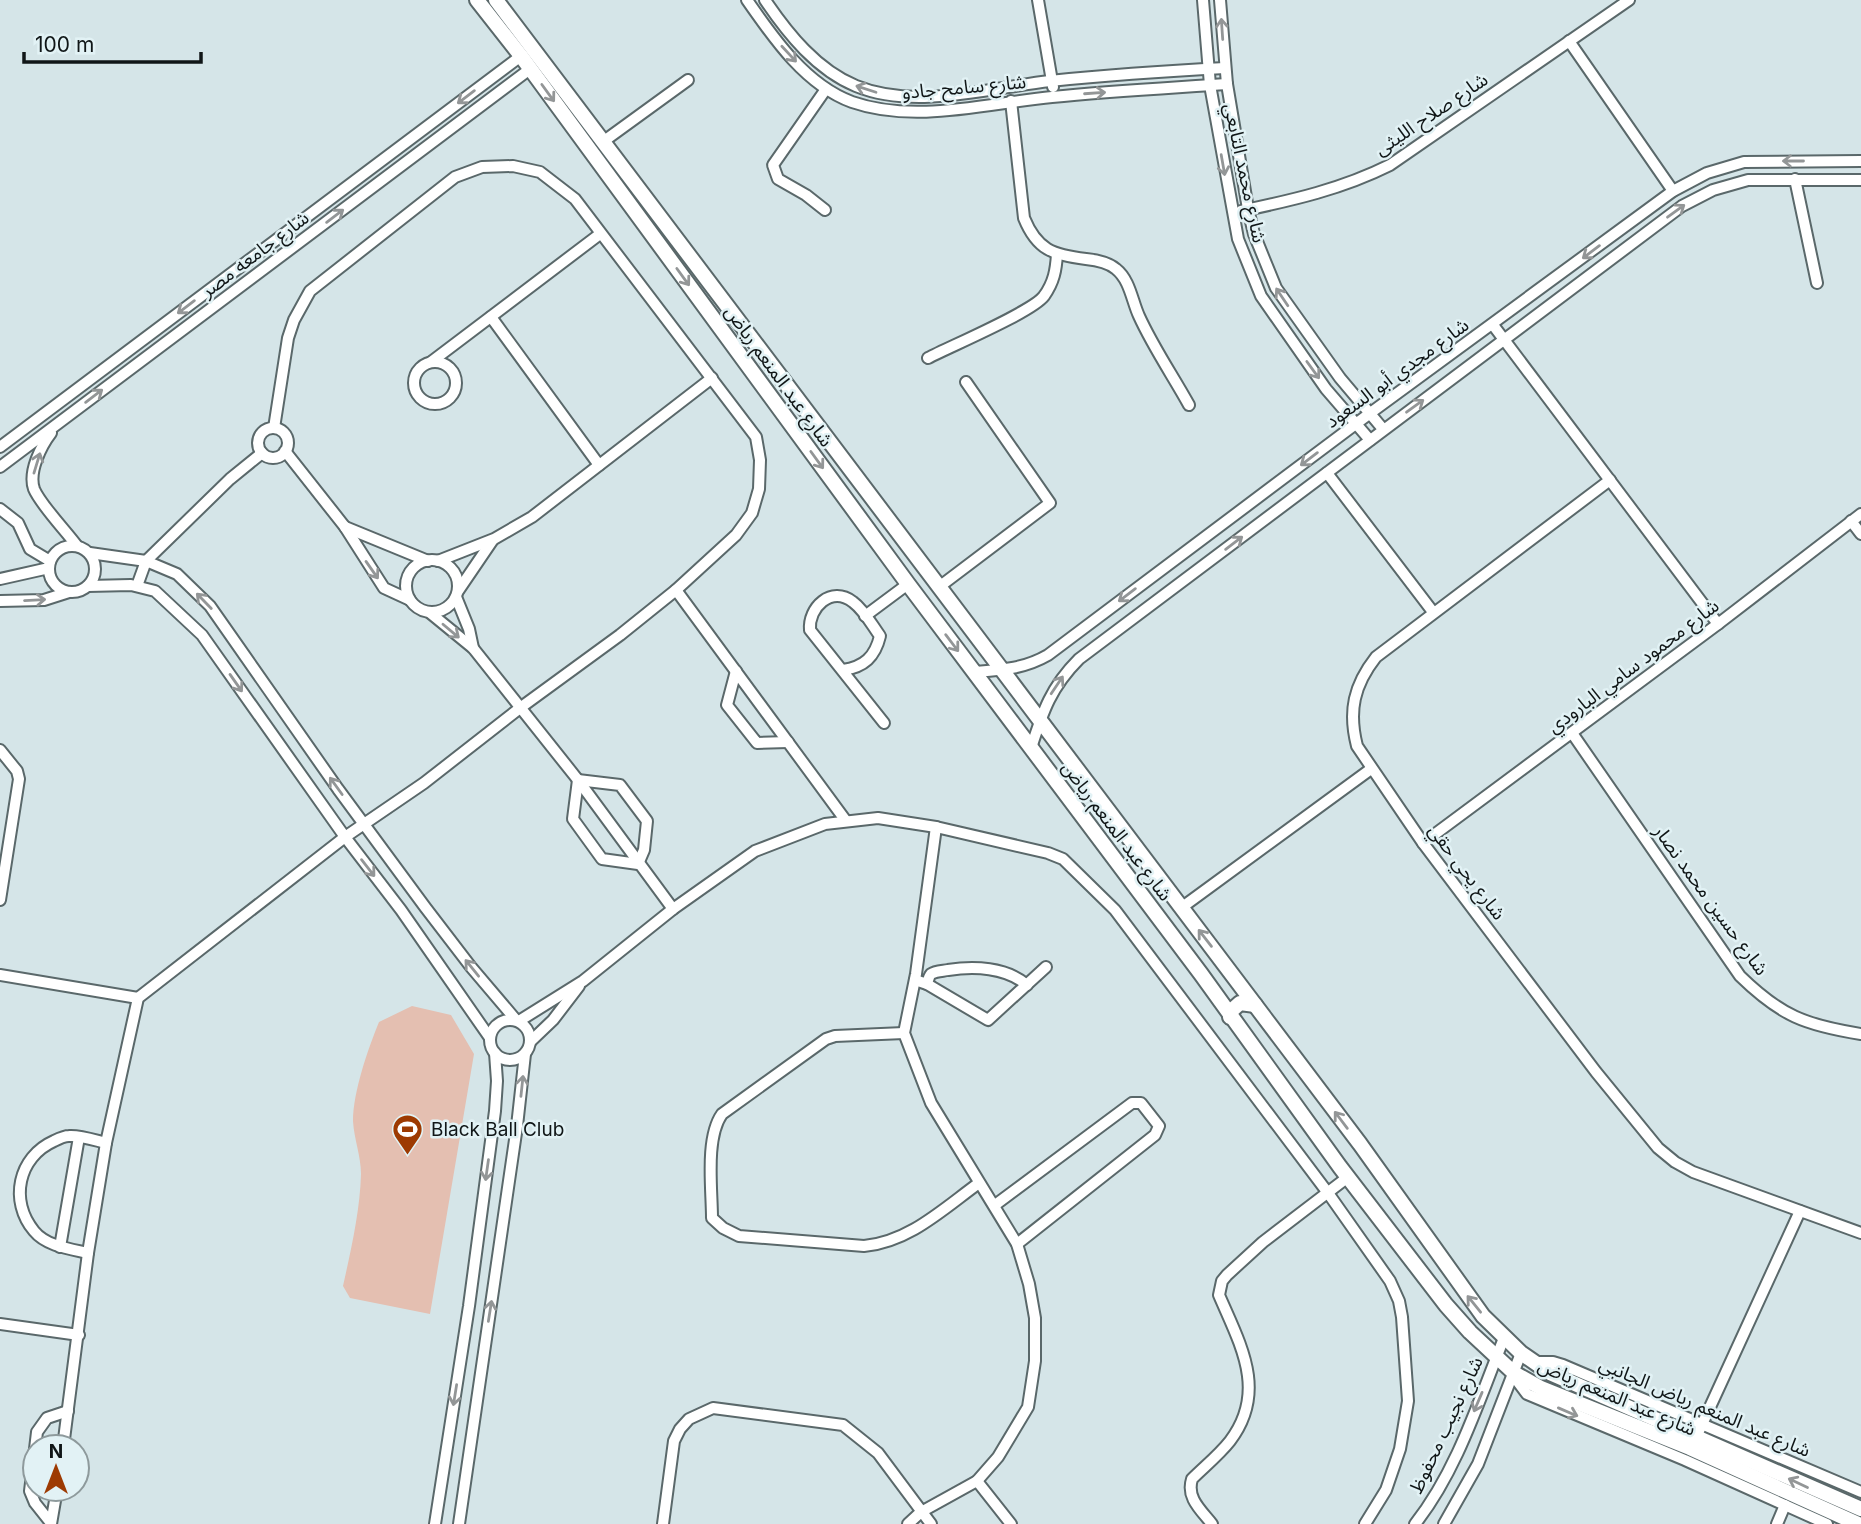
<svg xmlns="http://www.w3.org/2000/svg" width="1861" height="1524" font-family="Inter,'Noto Sans Arabic',sans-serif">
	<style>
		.green { fill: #e4bfb1 }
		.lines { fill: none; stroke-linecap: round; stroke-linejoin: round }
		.minor-casing { stroke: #5a686a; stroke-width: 14 }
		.tertiary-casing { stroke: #5a686a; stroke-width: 18 }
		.minor { stroke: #fff; stroke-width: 10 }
		.tertiary { stroke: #fff; stroke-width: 14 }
		.oneway { stroke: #939697 }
		.labels { text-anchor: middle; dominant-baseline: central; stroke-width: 5; stroke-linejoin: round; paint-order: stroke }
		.street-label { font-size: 19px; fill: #101617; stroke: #e2f2f5 }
		.poi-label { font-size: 19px; fill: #101617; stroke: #e2f2f5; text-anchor: start }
	</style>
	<rect width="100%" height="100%" fill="#d5e5e8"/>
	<path class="green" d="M412 1006 451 1015 474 1054 430 1314 350 1298 343 1286C351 1250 360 1211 361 1174 361 1156 354 1139 353 1121 353 1092 368 1049 379 1022Z"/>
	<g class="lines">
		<defs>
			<g id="minor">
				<path d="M747 0C774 39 806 85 852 102 915 124 988 103 1052 97 1110 91 1169 88 1227 84"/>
				<path d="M765 0C788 34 817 70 856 86 915 110 989 88 1050 81 1108 75 1167 71 1225 68"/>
				<path d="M1038 0 1053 87"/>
				<path d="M1203 0 1210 85 1238 239 1261 296 1326 389 1370 440"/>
				<path d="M1220 0 1227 84 1248 209 1254 234 1276 288 1340 378 1383 429"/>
				<path d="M1569 41 1673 191"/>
				<path d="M1011 101 1024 218C1037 250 1053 255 1086 259 1096 260 1108 262 1116 269 1130 280 1132 301 1139 316 1153 347 1173 376 1189 405"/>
				<path d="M604 141 688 80"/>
				<path d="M1795 179 1817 283"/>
				<path d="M825 210 806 195 778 179 773 165 826 89"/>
				<path d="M1241 211C1293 200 1342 189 1390 165L1629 0"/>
				<path d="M491 317 599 465"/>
				<path d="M1493 325 1718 624"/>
				<path d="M928 358C951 346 1032 312 1044 296 1054 282 1056 270 1057 254"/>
				<circle cx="435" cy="383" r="21"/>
				<path d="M431 362 600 234"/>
				<circle cx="273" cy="443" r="15"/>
				<path d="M51 433C41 446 28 472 34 489 40 504 66 531 77 546"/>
				<path d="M0 447 521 56"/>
				<path d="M285 451 345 527 384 588 410 600"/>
				<path d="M0 467 530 69"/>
				<path d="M1327 473 1433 612"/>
				<path d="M1610 480 1376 657C1354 685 1348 711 1357 746L1423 843 1596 1072 1658 1148 1675 1162 1693 1172 1861 1233"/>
				<path d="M0 509 18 523 30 549 50 561"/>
				<path d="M1851 521 1861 534"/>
				<path d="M345 527 428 561"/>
				<circle cx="72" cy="569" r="23"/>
				<path d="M90 553 146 561 177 574 210 606 338 789 425 907 471 967 516 1020"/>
				<circle cx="432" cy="586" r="26"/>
				<path d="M438 561 494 539 532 517 712 378"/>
				<path d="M0 579 49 568"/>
				<path d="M88 586 131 585 155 591 202 635 345 837 401 910 490 1038"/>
				<path d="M137 586 146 561 230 479 262 453"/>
				<path d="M939 587 1050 503 966 382"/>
				<path d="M676 590 846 821"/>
				<path d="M458 591 492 541"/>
				<path d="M456 597 469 629 473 648"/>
				<path d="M0 601 44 600 69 592"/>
				<path d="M429 612 473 648 578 780 673 909"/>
				<path d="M865 616 908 584"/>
				<path d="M843 670C864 667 875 657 880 636 872 625 864 610 853 602 831 585 808 608 810 630L884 723"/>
				<path d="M736 671 727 705 757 743 788 742"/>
				<path d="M974 672C1001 670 1024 669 1048 655L1369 414 1673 191 1707 173 1744 162 1861 161"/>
				<path d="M1572 733 1740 976C1781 1016 1805 1025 1861 1034"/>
				<path d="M1031 748C1043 711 1051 687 1079 659L1682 206 1713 190 1748 180H1861"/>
				<path d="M0 750 17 771 19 779 0 900"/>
				<path d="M578 780 620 785 647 821 644 850 638 864 602 859 573 819Z"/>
				<path d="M1423 843 1718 624 1861 514"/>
				<path d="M1181 908 1371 769"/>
				<path d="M0 975 138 998"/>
				<path d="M915 980 927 984 988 1020 1046 967"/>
				<path d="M927 984C928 980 929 976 931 974 935 971 943 971 948 970 974 966 1006 967 1027 985"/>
				<circle cx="510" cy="1040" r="20"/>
				<path d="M519 1021 583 981 673 909 755 851 825 824 878 818 936 827 1048 853 1063 859 1115 910 1328 1193 1390 1281 1399 1301 1402 1317 1408 1401 1400 1449 1386 1490 1365 1524"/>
				<path d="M904 1033 835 1036 826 1039 722 1114C705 1138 712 1189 712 1218L723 1228 739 1236 864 1246C909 1242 943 1209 979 1183"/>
				<path d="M531 1041 553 1020 579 986"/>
				<path d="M995 1205 1132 1103H1141L1159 1126 1155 1135 1017 1244"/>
				<path d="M60 1247 79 1137"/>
				<path d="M88 1253C70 1249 46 1246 34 1231 9 1201 18 1157 54 1141 58 1139 64 1136 69 1136 80 1135 94 1140 106 1143"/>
				<path d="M0 1324 79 1335"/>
				<path d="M1533 1362H1553L1563 1365 1861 1492"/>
				<path d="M1516 1374 1518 1382 1527 1394 1685 1460 1827 1524"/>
				<path d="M1699 1431 1800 1211"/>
				<path d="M63 1447 88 1253 106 1143 138 998 345 837 424 783 520 708 620 635 676 590 736 535 752 513 759 489 760 460 756 437 575 199 540 172 513 166 482 167 455 177 310 291 294 320 288 338 274 428"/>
				<path d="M977 1481 1011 1524"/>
				<path d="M51 1523 35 1503 30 1491 37 1432 47 1418 68 1411"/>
				<path d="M51 1524 57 1489"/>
				<path d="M435 1524 469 1306 495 1111 497 1081 495 1053"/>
				<path d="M459 1524 517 1126 525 1054"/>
				<path d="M663 1524 674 1441 680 1429 689 1419 713 1408 843 1425 878 1453 931 1524"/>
				<path d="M908 1524 921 1512 977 1481 998 1457 1028 1407 1035 1361V1318L1029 1284 1017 1244 931 1103 904 1033 916 974 936 827"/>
				<path d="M1212 1524C1201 1510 1186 1498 1192 1479 1204 1467 1219 1455 1230 1441 1268 1391 1240 1344 1219 1295L1222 1281 1227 1275 1263 1242 1348 1177"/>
				<path d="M1415 1524C1457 1471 1479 1400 1504 1338"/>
				<path d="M1444 1524 1478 1464 1521 1353"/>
				<path d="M1777 1524 1785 1505"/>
			</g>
			<g id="tertiary">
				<path d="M477 0 521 56 908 584 1201 974 1340 1167 1446 1305 1470 1332 1514 1373 1541 1388 1690 1448 1858 1524"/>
				<path d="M496 0 1360 1144 1483 1316 1521 1353 1550 1373 1861 1509"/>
				<path d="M1230 1017 1231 1011 1240 1003 1255 1005"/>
			</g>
		</defs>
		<use href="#minor" class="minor-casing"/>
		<use href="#tertiary" class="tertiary-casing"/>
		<use href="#minor" class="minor"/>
		<use href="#tertiary" class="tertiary"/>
	</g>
	<defs><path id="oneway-shaft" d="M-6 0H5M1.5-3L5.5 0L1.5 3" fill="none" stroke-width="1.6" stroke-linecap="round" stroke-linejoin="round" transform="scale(1.75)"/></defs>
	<g class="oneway">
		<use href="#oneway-shaft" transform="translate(1222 29) rotate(-94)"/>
		<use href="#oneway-shaft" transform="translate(789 54) rotate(47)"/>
		<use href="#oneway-shaft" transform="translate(866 89) rotate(-162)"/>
		<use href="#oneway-shaft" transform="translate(548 93) rotate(54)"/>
		<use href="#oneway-shaft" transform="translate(1095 93) rotate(-4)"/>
		<use href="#oneway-shaft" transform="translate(466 97) rotate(143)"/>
		<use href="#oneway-shaft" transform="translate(1793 161) rotate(-180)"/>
		<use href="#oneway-shaft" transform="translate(1223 165) rotate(80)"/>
		<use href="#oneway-shaft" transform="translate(1676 211) rotate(-36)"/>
		<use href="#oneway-shaft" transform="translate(335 216) rotate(-37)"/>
		<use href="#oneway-shaft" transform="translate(1591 252) rotate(143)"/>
		<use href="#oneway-shaft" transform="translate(683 277) rotate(54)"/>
		<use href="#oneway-shaft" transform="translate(1282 297) rotate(-124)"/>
		<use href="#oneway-shaft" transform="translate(186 307) rotate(143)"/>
		<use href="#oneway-shaft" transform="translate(1313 370) rotate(54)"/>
		<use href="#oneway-shaft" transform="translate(94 396) rotate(-37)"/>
		<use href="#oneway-shaft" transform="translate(1415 406) rotate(-36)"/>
		<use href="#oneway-shaft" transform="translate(1309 459) rotate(143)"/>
		<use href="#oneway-shaft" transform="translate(817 460) rotate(54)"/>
		<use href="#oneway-shaft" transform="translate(37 463) rotate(-73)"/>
		<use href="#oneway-shaft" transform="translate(1234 543) rotate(-37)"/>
		<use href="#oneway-shaft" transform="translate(372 570) rotate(55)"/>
		<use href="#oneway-shaft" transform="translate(1127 595) rotate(143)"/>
		<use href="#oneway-shaft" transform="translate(35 600) rotate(-3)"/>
		<use href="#oneway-shaft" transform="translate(204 601) rotate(-134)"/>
		<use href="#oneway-shaft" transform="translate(451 631) rotate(40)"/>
		<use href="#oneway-shaft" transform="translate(952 643) rotate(53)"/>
		<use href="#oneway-shaft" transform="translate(236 683) rotate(55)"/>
		<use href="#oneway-shaft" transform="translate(1057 685) rotate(-56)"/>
		<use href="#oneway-shaft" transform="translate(336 786) rotate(-126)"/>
		<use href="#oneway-shaft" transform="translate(368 868) rotate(52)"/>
		<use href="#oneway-shaft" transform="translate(1205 938) rotate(-128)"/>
		<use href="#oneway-shaft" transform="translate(472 968) rotate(-129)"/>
		<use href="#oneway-shaft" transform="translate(522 1086) rotate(-84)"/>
		<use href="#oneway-shaft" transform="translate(1341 1120) rotate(-127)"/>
		<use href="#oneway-shaft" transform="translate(487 1170) rotate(98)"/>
		<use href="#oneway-shaft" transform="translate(1474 1304) rotate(-129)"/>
		<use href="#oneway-shaft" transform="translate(490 1311) rotate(-81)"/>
		<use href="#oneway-shaft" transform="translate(455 1395) rotate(99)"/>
		<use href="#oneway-shaft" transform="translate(1478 1402) rotate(113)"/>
		<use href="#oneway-shaft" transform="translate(1568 1412) rotate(23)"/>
		<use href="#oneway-shaft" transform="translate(1798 1483) rotate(-155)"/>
	</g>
	<defs>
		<symbol id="stadium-pin" viewBox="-11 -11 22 30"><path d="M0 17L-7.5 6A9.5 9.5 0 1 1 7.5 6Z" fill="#9d3a02" stroke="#e2f2f5"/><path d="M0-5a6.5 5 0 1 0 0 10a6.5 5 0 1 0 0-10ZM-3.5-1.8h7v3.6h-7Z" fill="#fff"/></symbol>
	</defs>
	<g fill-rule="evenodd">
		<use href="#stadium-pin" x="390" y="1112" width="35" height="47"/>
	</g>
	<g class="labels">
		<g class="street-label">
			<text transform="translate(964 87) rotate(-5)">شارع سامح جادو</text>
			<text transform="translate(1431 114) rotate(-34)">شارع صلاح الليثى</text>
			<text transform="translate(1245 173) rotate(78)">شارع محمد التابعي</text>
			<text transform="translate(255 254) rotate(-37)">شارع جامعه مصر</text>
			<text transform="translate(1397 373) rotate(-36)">شارع مجدي أبو السعود</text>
			<text transform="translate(779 376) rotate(54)">شارع عبد المنعم رياض</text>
			<text transform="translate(1633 666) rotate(-37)">شارع محمود سامي البارودي</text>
			<text transform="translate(1117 831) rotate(53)">شارع عبد المنعم رياض</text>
			<text transform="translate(1467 872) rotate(53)">شارع يحي حقي</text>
			<text transform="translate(1711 900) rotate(54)">شارع حسين محمد نصار</text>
			<text transform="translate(1617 1397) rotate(23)">شارع عبد المنعم رياض</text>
			<text transform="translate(1705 1407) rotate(23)">شارع عبد المنعم رياض الجانبي</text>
			<text transform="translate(1446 1425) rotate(-65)">شارع نجيب محفوظ</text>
		</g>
		<g class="poi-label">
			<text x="431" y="1129">Black Ball Club</text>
		</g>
	</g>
	<g transform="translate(56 1468)"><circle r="33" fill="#e2f2f5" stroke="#8e9a9c" stroke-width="2"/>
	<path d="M0-5L12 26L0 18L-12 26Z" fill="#9d3a02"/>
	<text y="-10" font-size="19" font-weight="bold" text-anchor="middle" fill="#101617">N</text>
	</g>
	<path d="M24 52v10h177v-10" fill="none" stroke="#101617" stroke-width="3.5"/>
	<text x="35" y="52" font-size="21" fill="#101617" stroke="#e2f2f5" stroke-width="5" paint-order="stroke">100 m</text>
</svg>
